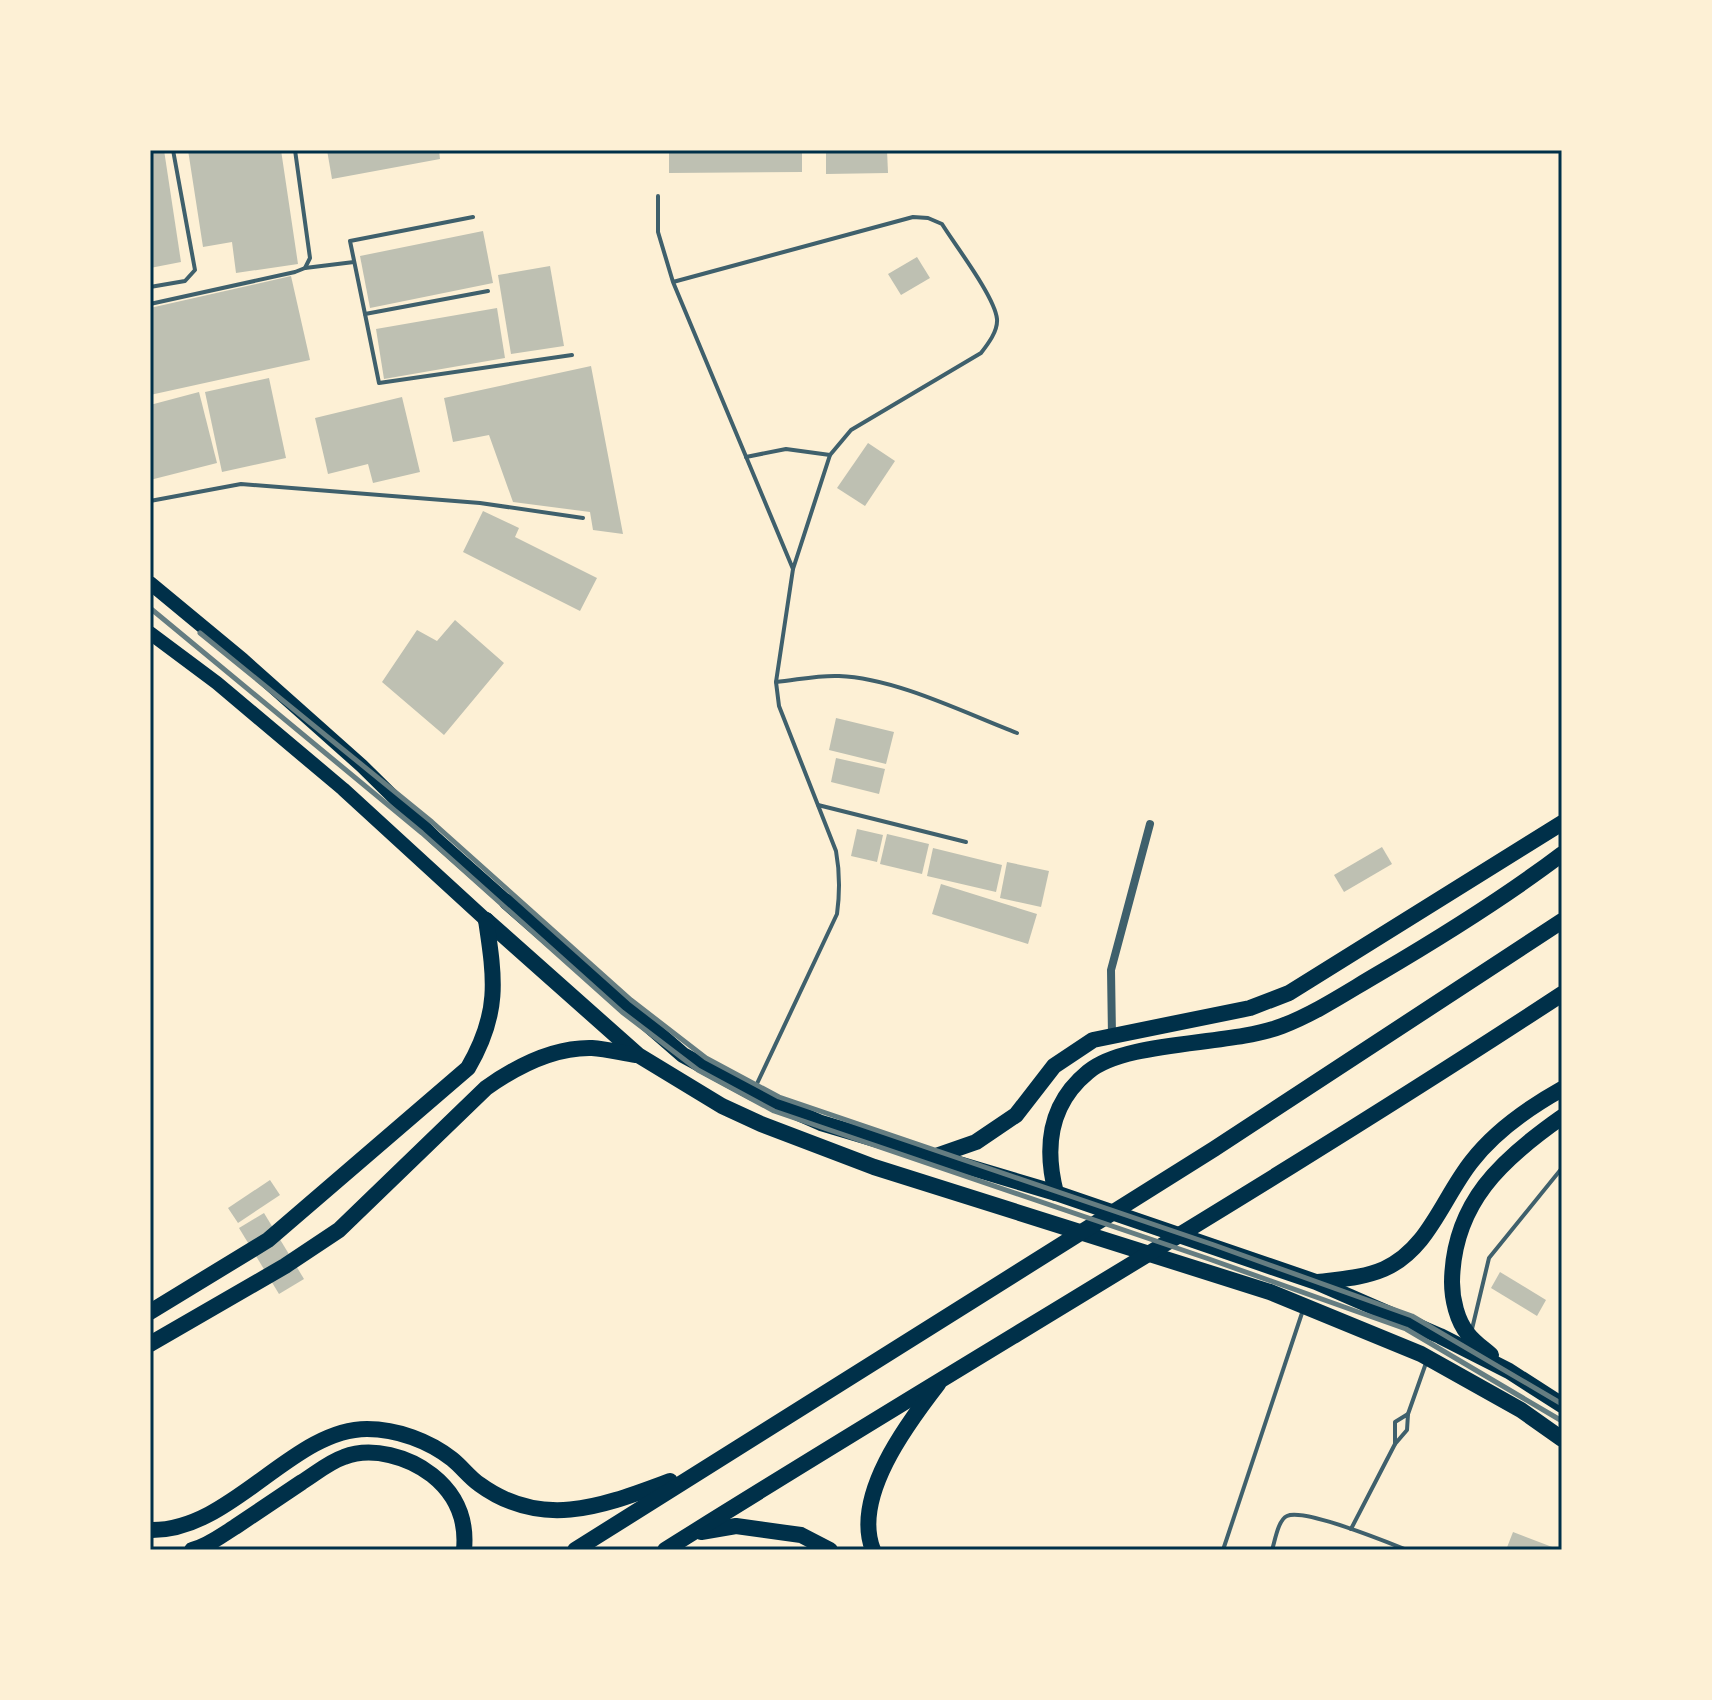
<svg xmlns="http://www.w3.org/2000/svg" width="1712" height="1700" font-family="Commissioner,sans-serif">
	<style>
		.building { fill: #bec0b2 }
		.lines { fill: none; stroke-linecap: round; stroke-linejoin: round }
		.service { stroke: #3f606c; stroke-width: 4 }
		.minor { stroke: #3f606c; stroke-width: 8 }
		.trunk { stroke: #003049; stroke-width: 14 }
		.motorway { stroke: #003049; stroke-width: 16 }
		.rail { stroke: #657d81; stroke-width: 5 }
		.neatline { fill: none; stroke: #003049; stroke-width: 3 }
	</style>
	<rect width="100%" height="100%" fill="#fdf0d5"/>
	<g class="building">
		<path d="M150 150H164L181 262 150 268Z"/>
		<path d="M188 150H281L298 264 236 273 232 242 203 247Z"/>
		<path d="M327 150H439L440 159 332 179Z"/>
		<path d="M669 150H802V172L669 173Z"/>
		<path d="M826 150H887L888 173 826 174Z"/>
		<path d="M483 231 493 283 370 308 360 256Z"/>
		<path d="M917 257 930 278 901 295 888 274Z"/>
		<path d="M550 266 564 346 511 354 498 275Z"/>
		<path d="M291 276 310 360 150 395V308Z"/>
		<path d="M497 308 505 358 384 379 376 329Z"/>
		<path d="M591 366 623 534 593 530 590 512 513 502 489 435 453 442 444 398Z"/>
		<path d="M269 378 286 458 222 472 205 392Z"/>
		<path d="M199 392 217 463 150 480V405Z"/>
		<path d="M402 397 420 472 373 483 368 464 328 474 315 418Z"/>
		<path d="M868 443 895 461 865 506 837 488Z"/>
		<path d="M483 511 519 528 515 537 597 578 580 611 463 552Z"/>
		<path d="M455 620 504 663 444 735 382 682 417 630 437 641Z"/>
		<path d="M836 718 894 732 886 764 829 750Z"/>
		<path d="M836 758 885 769 879 794 831 782Z"/>
		<path d="M857 829 883 835 877 862 851 856Z"/>
		<path d="M887 834 929 844 922 874 880 864Z"/>
		<path d="M1382 847 1392 864 1344 892 1334 875Z"/>
		<path d="M933 848 1002 865 996 892 927 876Z"/>
		<path d="M1007 862 1049 871 1041 907 1000 898Z"/>
		<path d="M941 884 1037 914 1028 944 932 914Z"/>
		<path d="M270 1180 280 1195 238 1223 228 1208Z"/>
		<path d="M264 1213 304 1279 279 1294 239 1228Z"/>
		<path d="M1500 1272 1546 1300 1537 1316 1491 1288Z"/>
		<path d="M1513 1532 1560 1550H1506Z"/>
	</g>
	<g class="lines">
		<g class="service">
			<path d="M658 196V232L673 282 793 569 830 455 851 430 981 353C988 344 998 331 997 319 995 297 955 245 942 224L928 218 913 217 673 282"/>
			<path d="M305 268 354 262"/>
			<path d="M150 287 185 281 195 270 173 150"/>
			<path d="M488 291 365 314 379 383 572 355"/>
			<path d="M150 304 295 272 305 268 310 258 295 150"/>
			<path d="M365 314 350 241 473 217"/>
			<path d="M746 457 786 449 830 455"/>
			<path d="M150 501 241 484 480 503 583 518"/>
			<path d="M776 682C797 680 818 675 839 676 895 678 965 713 1017 733"/>
			<path d="M818 805 966 842"/>
			<path d="M754 1090 837 914C840 892 840 873 836 851L779 706 776 682 793 569"/>
			<path d="M1472 1329 1489 1258 1562 1168"/>
			<path d="M1408 1414 1407 1430 1395 1444V1422Z"/>
			<path d="M1408 1414 1426 1363"/>
			<path d="M1351 1529 1395 1444"/>
			<path d="M1223 1550 1303 1310"/>
			<path d="M1272 1550C1275 1541 1278 1520 1287 1516 1304 1508 1387 1542 1407 1550"/>
		</g>
		<path class="minor" d="M1112 1036 1111 970 1150 824"/>
		<g class="trunk">
			<path d="M150 583 243 660 362 766 435 838 507 902"/>
			<path d="M150 633 217 683 343 789 486 920"/>
		</g>
		<g class="motorway">
			<path d="M507 902 683 1055 753 1093 821 1123 1056 1193 1316 1282 1440 1336 1509 1371 1562 1405"/>
			<path d="M486 920 638 1055 722 1106 761 1124 874 1167 1270 1292 1421 1354 1521 1410 1562 1439"/>
			<path d="M933 1157 976 1142 1016 1115 1054 1066 1093 1040 1250 1008 1289 993 1562 823"/>
			<path d="M1056 1193C1044 1147 1049 1104 1088 1072 1126 1040 1231 1046 1282 1026 1316 1013 1347 992 1378 974 1441 937 1504 898 1562 854"/>
			<path d="M1318 1282C1340 1279 1363 1278 1384 1269 1429 1249 1443 1197 1472 1161 1496 1130 1528 1108 1562 1089"/>
			<path d="M150 1312 268 1240 468 1068C500 1013 495 980 486 920"/>
			<path d="M150 1344 285 1266 339 1230 486 1088C517 1066 553 1047 592 1048 607 1049 622 1053 636 1055"/>
			<path d="M1491 1355C1483 1348 1474 1342 1468 1334 1457 1321 1452 1299 1452 1282 1453 1203 1502 1159 1562 1117"/>
			<path d="M150 1530C231 1532 292 1429 367 1429 397 1429 429 1441 452 1459 462 1467 469 1477 479 1484 543 1531 605 1505 670 1481"/>
			<path d="M701 1532 736 1526 801 1535 830 1550"/>
			<path d="M192 1550C208 1546 222 1535 235 1527 257 1512 280 1497 302 1482 315 1474 329 1462 344 1457 372 1446 409 1457 432 1475 456 1494 467 1519 464 1550"/>
			<path d="M575 1550 1214 1149 1562 921"/>
			<path d="M665 1550C963 1363 1268 1187 1562 994"/>
			<path d="M873 1550C852 1497 907 1424 938 1384"/>
		</g>
		<g class="rail">
			<path d="M150 608 422 833 622 1012 698 1070 774 1111 1209 1259 1406 1329 1562 1421"/>
			<path d="M200 633 432 822 631 1000 706 1058 779 1097 1214 1245 1412 1316 1562 1404"/>
		</g>
	</g>
	<rect width="1712" height="1700" fill="none" stroke="#fdf0d5" stroke-width="304"/>
	<rect x="152" y="152" width="1408" height="1396" class="neatline"/>
</svg>
